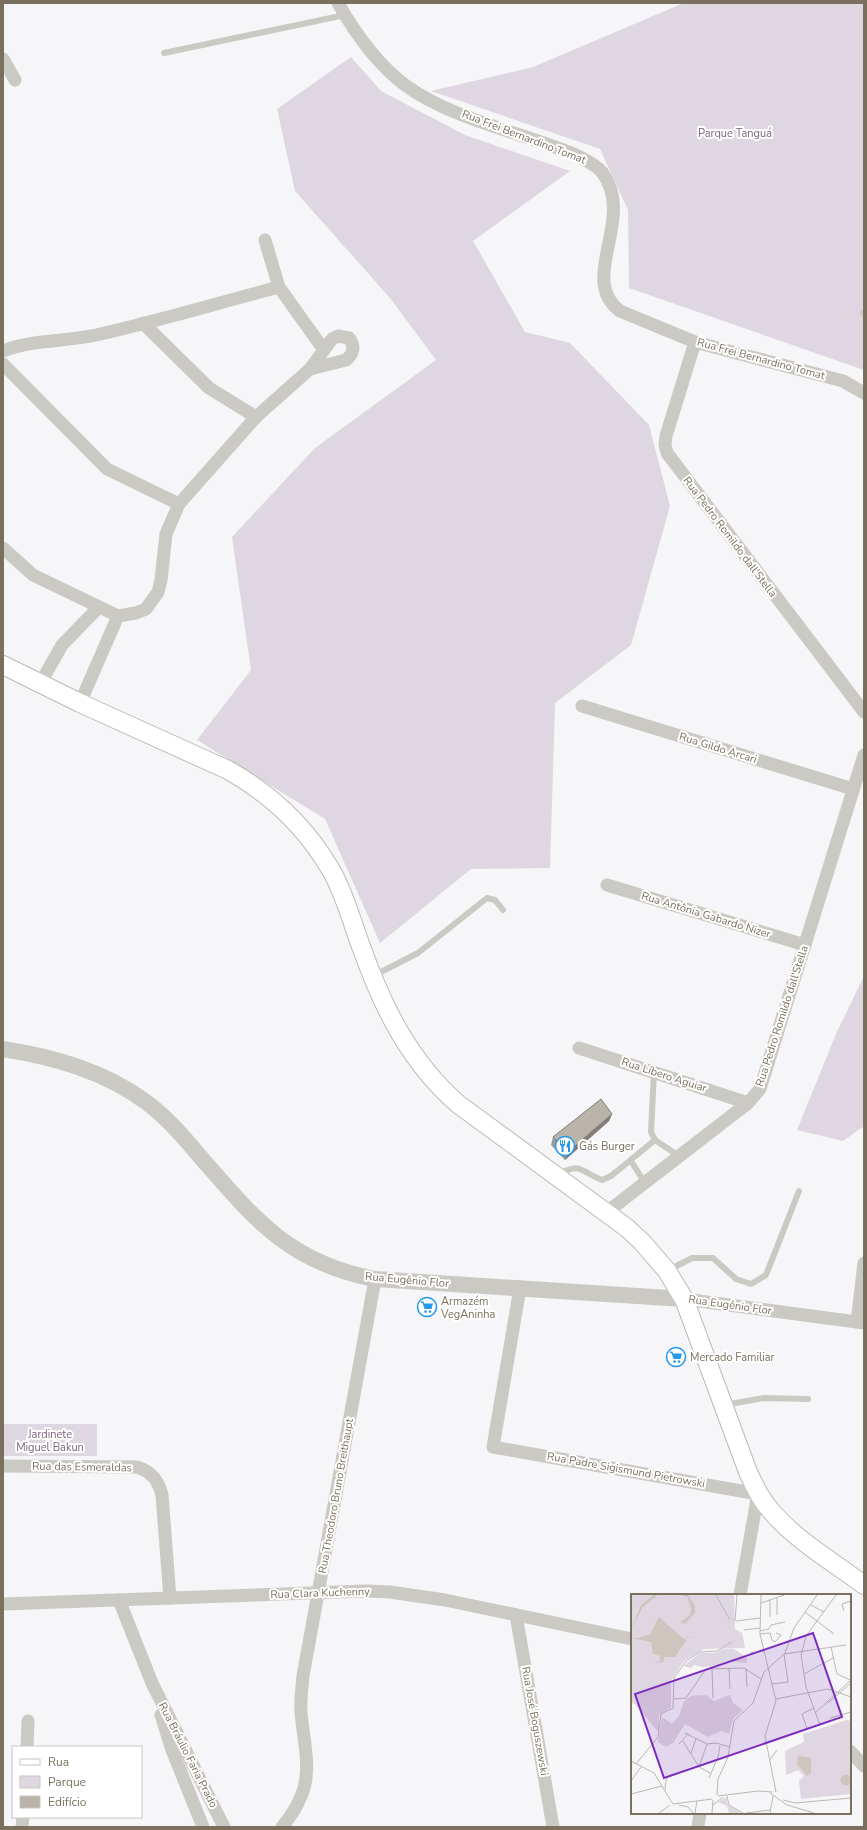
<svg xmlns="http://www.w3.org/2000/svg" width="867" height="1830" font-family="'Nunito Sans',sans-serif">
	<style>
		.green { fill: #ded6e0 }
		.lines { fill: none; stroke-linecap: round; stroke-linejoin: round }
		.secondary-casing { stroke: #bebab3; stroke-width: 20 }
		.service { stroke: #cbc9c3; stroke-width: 6 }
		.minor { stroke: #cbc9c3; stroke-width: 13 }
		.tertiary { stroke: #cbc9c3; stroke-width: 16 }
		.secondary { stroke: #fff; stroke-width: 18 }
		.wall { fill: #9f9a92 }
		.shaded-wall { fill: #827d77 }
		.building { fill: #b9b3aa; stroke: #827d77 }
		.labels { text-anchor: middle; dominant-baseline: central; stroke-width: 4; stroke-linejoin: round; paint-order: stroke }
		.park-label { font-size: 11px; fill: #7e657e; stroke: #fff }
		.street-label { font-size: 11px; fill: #7b705e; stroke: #fff }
		.poi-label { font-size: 11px; fill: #7b705e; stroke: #fff; text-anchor: start }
		.inset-road { fill: none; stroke: #beb8b1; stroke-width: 1 }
		.view { fill: #7b2cbf; fill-opacity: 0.15; stroke: #7b2cbf; stroke-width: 2 }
		.inset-edge { fill: none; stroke: #7b705e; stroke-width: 2 }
	</style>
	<rect width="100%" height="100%" fill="#f6f5f8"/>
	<g class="green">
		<path d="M684 3H864V370L629 288 628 210 600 149 431 91 533 67Z"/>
		<path d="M351 57 381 91 465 135 570 171 473 241 525 332 570 343 649 425 670 506 631 645 555 703 550 868 471 869 380 943 325 819 197 740 251 670 232 537 315 448 436 360 390 298 295 191 277 109Z"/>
		<path d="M864 976V1126L843 1141 797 1130 836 1034Z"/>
		<rect x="3" y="1424" width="94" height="32"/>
	</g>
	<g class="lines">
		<defs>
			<path id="secondary" d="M3 665 80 703 228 770C271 794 306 827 331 870 345 894 352 923 362 949 383 1008 410 1062 458 1104L627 1228 642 1242 667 1271 684 1299 748 1472C755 1487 761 1500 772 1512 797 1541 833 1562 864 1585"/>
		</defs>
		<use href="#secondary" class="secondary-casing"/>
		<g class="service">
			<path d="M164 53 345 15"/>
			<path d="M863 313 864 314"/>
			<path d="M375 975 418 953 487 898 495 900 503 910"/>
			<path d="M654 1072 651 1132 655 1140 679 1156"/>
			<path d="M631 1161 645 1183"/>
			<path d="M557 1174C584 1162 578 1171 602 1180L611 1176 655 1140"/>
			<path d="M669 1270 692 1258H713L736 1279 751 1284 766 1275 799 1191"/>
			<path d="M724 1405 764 1398 808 1399"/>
		</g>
		<g class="minor">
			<path d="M338 3C355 33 377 64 405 85 453 120 521 132 576 155 585 160 595 164 602 172 637 219 577 279 620 311L695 342 843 381 864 393"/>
			<path d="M3 59 15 80"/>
			<path d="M265 240 279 287 324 350"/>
			<path d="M143 323 209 388 256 417"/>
			<path d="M695 342 666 436 665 445 667 453 864 712"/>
			<path d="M3 351C33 339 65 342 96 335 158 321 218 303 279 287"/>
			<path d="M3 364 107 469 179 504"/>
			<path d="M3 548 33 575 118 616 136 613 146 609 158 592 161 580 166 534 179 504 256 417 310 369 332 339 338 336 349 338C355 346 354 354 346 360L310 369"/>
			<path d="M40 684 62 645 98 608"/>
			<path d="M80 703 118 616"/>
			<path d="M582 706 853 789"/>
			<path d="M607 885 805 945"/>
			<path d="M579 1048 748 1103"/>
			<path d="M607 1212 748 1103 760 1089 864 755"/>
			<path d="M520 1288 493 1447 758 1494 740 1595"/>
			<path d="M684 1299 864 1323"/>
			<path d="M857 1322 864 1263"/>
			<path d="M3 1466 137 1467C152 1472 158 1480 162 1495L170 1598"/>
			<path d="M119 1600 152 1683 224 1827"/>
			<path d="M3 1604 366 1591 390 1592 445 1600 632 1639"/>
			<path d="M516 1615 553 1827"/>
			<path d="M161 1715 172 1750 203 1827"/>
			<path d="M27 1747 28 1721"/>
			<path d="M850 1751 864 1766"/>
			<path d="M22 1827 23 1817"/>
			<path d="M282 1827C317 1785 306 1761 301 1713 300 1701 302 1688 303 1676L375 1279"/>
			<path d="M698 1827 700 1813"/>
		</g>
		<path class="tertiary" d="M3 1049C54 1057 104 1071 146 1102 168 1118 186 1140 203 1160 257 1222 291 1263 375 1279L684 1299"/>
		<use href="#secondary" class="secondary"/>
	</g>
	<path class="wall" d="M612 1114 609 1121 565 1160 551 1145 553 1137Z"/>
	<path class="shaded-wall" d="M612 1114 609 1121 565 1160 568 1152Z"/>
	<path class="building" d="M601 1099 612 1114 568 1152 553 1137Z"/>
	<defs>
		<symbol id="restaurant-ring" viewBox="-11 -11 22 22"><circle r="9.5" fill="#fff" stroke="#2598e9" stroke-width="1.5"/><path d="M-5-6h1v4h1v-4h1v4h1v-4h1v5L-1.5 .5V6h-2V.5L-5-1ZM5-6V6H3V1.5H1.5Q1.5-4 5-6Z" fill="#2598e9"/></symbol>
		<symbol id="supermarket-ring" viewBox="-11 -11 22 22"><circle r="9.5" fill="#fff" stroke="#2598e9" stroke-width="1.5"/><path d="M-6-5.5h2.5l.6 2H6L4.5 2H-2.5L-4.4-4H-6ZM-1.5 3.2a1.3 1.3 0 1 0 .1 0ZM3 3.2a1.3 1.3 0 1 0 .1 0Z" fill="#2598e9"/></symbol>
	</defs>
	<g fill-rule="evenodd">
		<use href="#restaurant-ring" x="554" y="1135" width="22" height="22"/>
		<use href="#supermarket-ring" x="416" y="1296" width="22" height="22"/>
		<use href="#supermarket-ring" x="665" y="1346" width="22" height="22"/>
	</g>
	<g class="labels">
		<g class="park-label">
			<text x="735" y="133">Parque Tanguá</text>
			<text x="50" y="1434">Jardinete<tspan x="50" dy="13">Miguel Bakun</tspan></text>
		</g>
		<g class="street-label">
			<text transform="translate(524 137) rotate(21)">Rua Frei Bernardino Tomat</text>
			<text transform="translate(761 359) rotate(15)">Rua Frei Bernardino Tomat</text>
			<text transform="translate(730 537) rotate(53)">Rua Pedro Romildo dall'Stella</text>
			<text transform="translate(718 748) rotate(17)">Rua Gildo Arcari</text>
			<text transform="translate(706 915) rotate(17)">Rua Antônia Gabardo Nizer</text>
			<text transform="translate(782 1016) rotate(-72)">Rua Pedro Romildo dall'Stella</text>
			<text transform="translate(664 1075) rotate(18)">Rua Líbero Aguiar</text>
			<text transform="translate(407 1280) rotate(5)">Rua Eugênio Flor</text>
			<text transform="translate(730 1305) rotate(8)">Rua Eugênio Flor</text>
			<text transform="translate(82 1467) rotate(1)">Rua das Esmeraldas</text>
			<text transform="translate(626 1470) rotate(10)">Rua Padre Sigismund Pietrowski</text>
			<text transform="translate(336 1496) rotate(-80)">Rua Theodoro Bruno Breithaupt</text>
			<text transform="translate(320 1593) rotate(-2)">Rua Clara Kuchenny</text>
			<text transform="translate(535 1721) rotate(80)">Rua José Boguszewski</text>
			<text transform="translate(188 1755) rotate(63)">Rua Bráulio Faria Prado</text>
		</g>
		<g class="poi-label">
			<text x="579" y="1146">Gás Burger</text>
			<text x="441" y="1301">Armazém<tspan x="441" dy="13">VegAninha</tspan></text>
			<text x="690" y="1357">Mercado Familiar</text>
		</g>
	</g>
	<g transform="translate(631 1594)">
		<rect width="220" height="220" fill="#f6f5f8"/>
		<path d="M0 1H25L12 11 8 21 12 13 27 1H103L104 35 111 39 114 54 73 55 53 67 40 87V113L28 121V139L4 110 0 109V36L2 33H0ZM92 55H103L116 64V69L96 67 85 72 71 73 63 71 60 74 52 72 69 59H84ZM75 101 83 107 99 101 102 109 112 116 102 125 98 140 90 137 77 143 54 130 42 149 35 153 27 148 31 123 41 130 48 122 53 107 60 102ZM216 126 220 127V200L170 205 168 187 173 182 167 176 155 181 154 157 173 148 172 140ZM95 203 97 211 110 219H98L96 212 87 208Z" fill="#ded6e0"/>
		<path d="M23 1H27L12 13 0 36 10 11ZM50 1H57L64 12V19L54 30 50 28 59 21 60 13 56 3ZM28 23 53 45 55 43 64 44H54L55 47 44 63H34L32 68 23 69 29 67V62L22 60 20 48 0 44H7L19 40ZM167 162 180 164V179L176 182 166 170ZM209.5 186a5.5 5.5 0 1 1 11 0a5.5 5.5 0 1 1-11 0Z" fill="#cec5be"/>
		<path class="inset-road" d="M85 1 99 26M130 1 129 40 145 107 134 142 145 198M130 9 153 1M180 11 193 18M213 17 211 10 220 7M174 18 203 40M146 21V3M139 23V5M104 27 106 1M105 27 129 24M113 36 129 34M129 37 138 35 140 31 154 28M129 40 139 39 141 46 144 48 150 41 145 39M200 53 206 80 219 86M119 59 133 57M98 74 99 95M81 75 82 104M115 75 116 93M173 80 202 64M141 90 157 88 153 60 215 51M43 105 55 104 75 75 113 74 130 85M145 105 197 95 220 103M197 109 220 89M184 119 220 86M199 124 220 118M189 131 175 93 170 61 175 42 205 1M176 135 171 120 183 114M59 141 54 139 76 150 85 149 99 153M52 147 68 173 79 179M48 150 56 141M60 159 65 145M0 167 23 179 42 210 81 205M138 167 146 156M5 170 27 143 30 120 42 114 43 84 55 67 69 58 86 57 101 48M68 173 76 150M78 184 87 163 89 152M0 187 10 173M34 196 35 186 40 180M139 199 156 211 183 219M0 200 31 192M86 201 87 185 97 163 103 127 122 109 133 78 154 59 163 34 186 1M87 202 127 197 141 198M96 202 98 211 112 219M152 206 164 209 220 204M48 211 57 213 62 219M82 211 92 203M28 219 39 211M64 219 66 207M81 219 82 206M115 219 139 216M139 219 142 202"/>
		<path class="view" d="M182 39 211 123 33 184 4 100Z"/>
		<rect width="220" height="220" class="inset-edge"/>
	</g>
	<rect width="867" height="1830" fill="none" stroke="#7b705e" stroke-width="8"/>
	<rect x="12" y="1746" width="130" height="72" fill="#ffffff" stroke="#cac6bf"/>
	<rect x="20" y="1759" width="20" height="6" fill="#ffffff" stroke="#cac6bf"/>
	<text x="48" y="1766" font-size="12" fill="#7b705e">Rua</text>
	<rect x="20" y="1776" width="20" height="12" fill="#ded6e0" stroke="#cac6bf"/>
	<text x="48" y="1786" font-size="12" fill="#7b705e">Parque</text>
	<rect x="20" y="1796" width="20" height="12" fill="#b9b3aa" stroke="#cac6bf"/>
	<text x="48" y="1806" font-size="12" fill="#7b705e">Edifício</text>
</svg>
